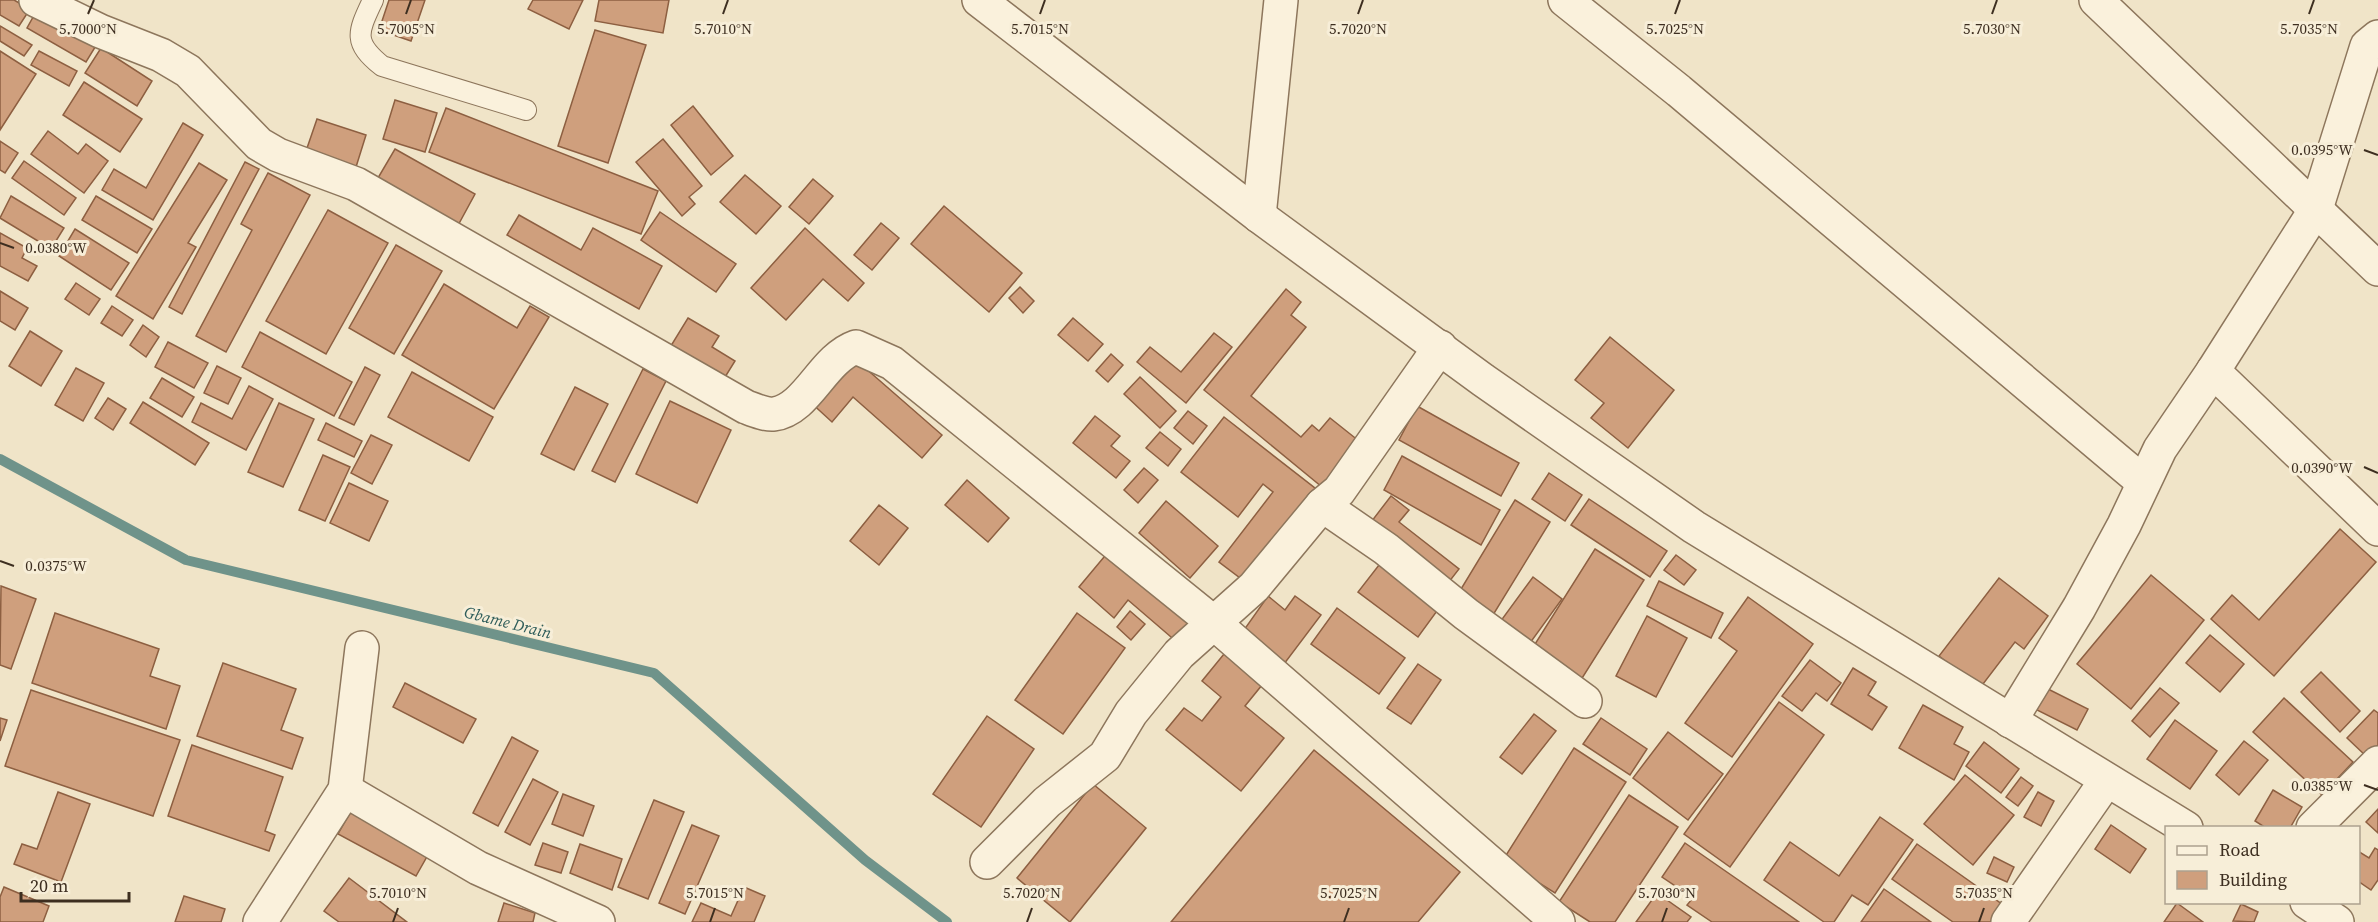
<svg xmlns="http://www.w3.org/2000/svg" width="2378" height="922" font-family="'Source Serif 4',serif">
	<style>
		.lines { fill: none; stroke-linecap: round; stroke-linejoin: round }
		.stream { stroke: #6f938a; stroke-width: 10 }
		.building { fill: #cf9f7d; stroke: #8d5f41; stroke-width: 1.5 }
		.service-casing { stroke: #8d765c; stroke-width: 22 }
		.minor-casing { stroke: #8d765c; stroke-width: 36 }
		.service { stroke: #faf1dc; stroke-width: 20 }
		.minor { stroke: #faf1dc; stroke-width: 33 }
		.ticks { fill: none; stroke: #3d2e20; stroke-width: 2 }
		.labels { text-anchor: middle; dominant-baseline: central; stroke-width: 6; stroke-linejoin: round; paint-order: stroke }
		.water-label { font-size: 16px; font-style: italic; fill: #2f5d5a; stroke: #f7eed8 }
		.ticks-label { font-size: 15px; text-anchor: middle; fill: #3d2e20; stroke: #f7eed8; stroke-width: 6; stroke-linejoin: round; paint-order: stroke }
	</style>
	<rect width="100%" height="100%" fill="#f0e4c8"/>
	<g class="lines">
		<path class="stream" d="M0 459 186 560 654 673 865 860 947 922"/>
	</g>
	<g class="building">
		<path d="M0 0H14L30 9 19 26 0 15Z"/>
		<path d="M389 0H425L411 41 379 30Z"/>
		<path d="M533 0H583L569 29 528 9Z"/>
		<path d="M599 0H669L663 33 595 21Z"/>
		<path d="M37 10 97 44 86 62 27 28Z"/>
		<path d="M0 26 32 45 24 56 0 41Z"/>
		<path d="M595 30 646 45 608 163 558 146Z"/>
		<path d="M101 48 152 81 137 106 85 73Z"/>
		<path d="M0 51 36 74 0 130Z"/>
		<path d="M39 51 77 71 69 86 31 65Z"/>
		<path d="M84 82 142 119 120 152 63 115Z"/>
		<path d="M395 100 437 113 425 152 383 139Z"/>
		<path d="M693 106 733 156 711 175 671 125Z"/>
		<path d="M446 108 658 191 641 234 429 152Z"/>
		<path d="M317 119 366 135 356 167 306 151Z"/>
		<path d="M183 123 203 135 153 220 102 190 114 169 146 188Z"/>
		<path d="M48 131 78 154 86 144 108 161 84 193 31 154Z"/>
		<path d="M663 139 702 186 689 197 695 204 682 216 636 162Z"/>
		<path d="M0 141 18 153 5 173 0 170Z"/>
		<path d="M395 149 475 194 456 229 375 183Z"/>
		<path d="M24 161 76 198 64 215 12 178Z"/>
		<path d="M245 162 259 169 182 314 169 307Z"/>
		<path d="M199 163 227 180 188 243 196 247 153 319 116 296Z"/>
		<path d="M268 173 310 195 226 352 196 336 252 230 241 224Z"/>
		<path d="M745 175 781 206 756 234 720 202Z"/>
		<path d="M813 179 833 196 809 224 789 207Z"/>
		<path d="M11 196 64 228 51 249 0 218Z"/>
		<path d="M96 196 152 229 137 253 82 220Z"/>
		<path d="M944 206 1022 273 989 312 911 244Z"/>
		<path d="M328 210 388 243 326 354 266 321Z"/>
		<path d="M660 212 736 264 716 292 641 240Z"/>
		<path d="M519 215 581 250 593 228 662 266 639 309 507 235Z"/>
		<path d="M881 223 899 238 872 270 854 255Z"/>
		<path d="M805 228 864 283 848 301 823 279 786 320 751 288Z"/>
		<path d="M75 229 129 263 111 290 59 256Z"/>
		<path d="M0 233 27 248 22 258 37 266 28 281 0 266Z"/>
		<path d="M396 245 442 271 394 354 349 328Z"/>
		<path d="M76 283 100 299 89 315 65 299Z"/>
		<path d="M444 284 517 328 530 306 549 317 494 409 402 355Z"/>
		<path d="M1020 287 1034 301 1023 313 1009 298Z"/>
		<path d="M1286 289 1301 302 1291 315 1306 327 1251 396 1301 437 1312 425 1319 431 1330 418 1359 441 1322 487 1204 390Z"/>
		<path d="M0 291 28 308 15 330 0 321Z"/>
		<path d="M112 306 133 320 122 336 101 323Z"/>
		<path d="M688 318 719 336 712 347 735 361 722 382 669 349Z"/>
		<path d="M1073 318 1103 344 1088 361 1058 335Z"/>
		<path d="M143 325 159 337 146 357 130 345Z"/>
		<path d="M30 331 62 351 41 386 9 366Z"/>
		<path d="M260 332 352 382 334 416 242 367Z"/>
		<path d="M1214 333 1232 347 1186 403 1137 362 1150 347 1181 372Z"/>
		<path d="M1610 337 1674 390 1628 448 1591 418 1604 403 1575 380Z"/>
		<path d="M168 342 208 363 194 388 155 367Z"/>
		<path d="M848 353 942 435 922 458 853 397 832 422 808 400Z"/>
		<path d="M1111 354 1123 365 1108 382 1096 371Z"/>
		<path d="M217 366 241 378 228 404 204 393Z"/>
		<path d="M365 367 380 375 354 425 339 418Z"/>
		<path d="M76 368 104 383 83 421 55 405Z"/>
		<path d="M643 369 666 381 615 482 592 471Z"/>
		<path d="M412 372 493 417 469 461 388 417Z"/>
		<path d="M1140 377 1176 411 1160 428 1124 394Z"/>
		<path d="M162 378 194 397 182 417 150 398Z"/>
		<path d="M249 386 273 399 246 450 192 422 201 403 232 419Z"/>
		<path d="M575 387 608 404 574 470 541 454Z"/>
		<path d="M108 398 126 409 113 430 95 418Z"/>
		<path d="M670 401 731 430 697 503 636 474Z"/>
		<path d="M143 402 209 443 195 465 130 423Z"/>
		<path d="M279 403 314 419 283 487 248 472Z"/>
		<path d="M1417 406 1519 463 1501 496 1399 440Z"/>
		<path d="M1188 411 1207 426 1193 444 1174 428Z"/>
		<path d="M1095 416 1120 436 1111 446 1130 461 1116 478 1073 443Z"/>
		<path d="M1224 417 1320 492 1248 584 1219 562 1273 492 1263 484 1238 517 1181 472Z"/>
		<path d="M326 423 362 441 354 457 318 440Z"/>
		<path d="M1160 432 1181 449 1168 466 1146 448Z"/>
		<path d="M371 435 392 445 372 484 351 473Z"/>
		<path d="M323 455 350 467 325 521 299 510Z"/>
		<path d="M1402 456 1500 510 1481 545 1384 490Z"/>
		<path d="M1144 468 1158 480 1138 503 1124 490Z"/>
		<path d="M1549 473 1582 495 1565 521 1532 499Z"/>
		<path d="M967 480 1009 518 988 542 945 505Z"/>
		<path d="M349 483 388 501 369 541 330 523Z"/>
		<path d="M1391 496 1409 510 1399 522 1459 569 1445 587 1368 526Z"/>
		<path d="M1589 499 1667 551 1650 577 1571 525Z"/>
		<path d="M1515 500 1550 522 1493 615 1458 594Z"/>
		<path d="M1166 501 1218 546 1190 578 1139 533Z"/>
		<path d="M879 505 908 528 879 565 850 541Z"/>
		<path d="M2340 529 2376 562 2274 676 2211 619 2232 595 2259 620Z"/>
		<path d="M1595 549 1644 580 1579 683 1530 652Z"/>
		<path d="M1109 551 1193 624 1178 643 1128 600 1114 618 1079 587Z"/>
		<path d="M1676 555 1696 570 1684 585 1664 570Z"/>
		<path d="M1386 556 1445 600 1418 637 1358 592Z"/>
		<path d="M2151 575 2204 620 2131 709 2077 664Z"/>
		<path d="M1533 577 1562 599 1530 643 1500 622Z"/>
		<path d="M1999 578 2048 616 2024 649 2015 642 1980 688 1939 656Z"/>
		<path d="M1659 581 1723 613 1711 638 1647 606Z"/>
		<path d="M1 586 36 599 11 669 0 665Z"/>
		<path d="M1268 596 1285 610 1295 596 1321 615 1281 668 1239 637Z"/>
		<path d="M1748 597 1813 644 1732 757 1685 723 1737 651 1719 638Z"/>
		<path d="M1337 608 1405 658 1379 694 1311 644Z"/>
		<path d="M1130 611 1145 624 1131 640 1117 627Z"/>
		<path d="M55 613 159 649 150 676 180 686 166 729 32 683Z"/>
		<path d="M1077 613 1125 648 1063 734 1015 700Z"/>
		<path d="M1647 616 1687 638 1656 697 1616 676Z"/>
		<path d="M2210 635 2244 664 2220 692 2186 663Z"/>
		<path d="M1224 654 1262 685 1245 706 1284 738 1241 791 1166 730 1184 708 1202 721 1221 697 1202 681Z"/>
		<path d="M1810 660 1841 683 1827 701 1816 693 1802 711 1782 696Z"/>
		<path d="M223 663 296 689 281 730 303 738 292 769 197 736Z"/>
		<path d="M1418 664 1441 680 1411 724 1387 708Z"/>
		<path d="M1853 668 1876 682 1868 695 1887 707 1872 730 1831 704Z"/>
		<path d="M2321 672 2360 711 2340 732 2301 692Z"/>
		<path d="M405 683 476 719 463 743 393 707Z"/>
		<path d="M2046 688 2088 709 2077 730 2035 709Z"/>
		<path d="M2160 688 2179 703 2150 737 2132 721Z"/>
		<path d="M31 690 180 740 153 816 5 766Z"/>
		<path d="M2284 698 2353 762 2322 795 2253 732Z"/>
		<path d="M1779 702 1824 735 1730 867 1684 834Z"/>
		<path d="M1923 705 1963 727 1954 744 1969 752 1954 780 1899 748Z"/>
		<path d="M2374 710 2378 713V745L2367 757 2347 738Z"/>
		<path d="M1534 714 1556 731 1522 774 1500 757Z"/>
		<path d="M987 716 1034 749 981 827 933 794Z"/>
		<path d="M0 718 7 720 0 741Z"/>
		<path d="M1601 718 1647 749 1630 775 1583 744Z"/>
		<path d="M2175 720 2217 751 2190 789 2147 759Z"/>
		<path d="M1668 732 1723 774 1688 820 1633 778Z"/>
		<path d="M512 737 538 751 498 826 473 813Z"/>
		<path d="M2244 741 2268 760 2239 795 2216 775Z"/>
		<path d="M1984 742 2019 769 2001 793 1966 766Z"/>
		<path d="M192 745 283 777 265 831 275 835 269 851 168 816Z"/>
		<path d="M1574 748 1626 782 1555 893 1503 860Z"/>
		<path d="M1314 750 1460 872 1418 922H1171Z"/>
		<path d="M1965 775 2014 815 1973 865 1924 824Z"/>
		<path d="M2021 777 2033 786 2018 806 2006 797Z"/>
		<path d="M533 779 558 792 530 845 505 832Z"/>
		<path d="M1093 784 1146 828 1070 922 1017 878Z"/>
		<path d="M2273 790 2302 807 2290 828H2266L2255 821Z"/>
		<path d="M58 792 90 804 61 882 14 864 22 844 37 849Z"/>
		<path d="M2038 792 2054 801 2041 826 2024 817Z"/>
		<path d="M563 794 594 806 583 836 552 824Z"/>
		<path d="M1629 795 1678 827 1615 922H1590L1559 902Z"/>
		<path d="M654 800 684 812 648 899 618 887Z"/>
		<path d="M2378 809V833L2366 822Z"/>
		<path d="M351 811 429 853 416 876 338 834Z"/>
		<path d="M1880 817 1913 840 1868 905 1852 895 1834 922H1824L1764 880 1790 842 1839 876Z"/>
		<path d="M692 825 719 836 685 914 659 903Z"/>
		<path d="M2111 825 2146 849 2130 873 2095 849Z"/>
		<path d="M543 843 568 852 561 873 535 865Z"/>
		<path d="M1685 843 1799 922H1712L1687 905 1693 898 1662 877Z"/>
		<path d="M580 844 622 859 612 890 570 873Z"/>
		<path d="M1917 844 2006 907 1995 922H1953L1892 879Z"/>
		<path d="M2375 848 2378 850V880L2371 890 2358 881V851L2369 858Z"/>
		<path d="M1994 857 2014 867 2007 882 1987 873Z"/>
		<path d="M349 878 407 922H339L324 911Z"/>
		<path d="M4 887 49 906 43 922H0V897Z"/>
		<path d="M744 887 765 896 754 922H692L701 903 731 916Z"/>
		<path d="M1884 889 1931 922H1861Z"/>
		<path d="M1657 893 1691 917 1687 922H1636Z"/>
		<path d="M184 896 225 909 221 922H175Z"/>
		<path d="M504 903 535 913 533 922H498Z"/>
		<path d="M2177 903 2203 922H2164Z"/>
		<path d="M2241 904 2258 912 2254 922 2233 921Z"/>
	</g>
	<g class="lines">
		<defs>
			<path id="service" d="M373 0C358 32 352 42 382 66L526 110"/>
			<g id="minor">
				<path d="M36 0 100 31 161 55 188 71 259 144 278 155 356 184 746 407C754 410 766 415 774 414 808 409 822 359 856 347L892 363 1214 623 1558 922"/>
				<path d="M979 0 1259 216 1483 380 1694 527 2186 828"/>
				<path d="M1565 0 1679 91 2143 482"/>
				<path d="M2096 0 2378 269"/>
				<path d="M1259 216 1281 0"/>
				<path d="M2213 371 2378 529"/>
				<path d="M1322 505 1386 549 1466 614 1585 701"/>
				<path d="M2010 721 2079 608 2124 525 2160 449 2213 371 2316 209 2367 46 2378 37"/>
				<path d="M345 790 478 868 598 922"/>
				<path d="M2313 828 2378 763"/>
				<path d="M987 862 1047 802 1105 756 1131 713 1179 654 1254 587 1322 505 1339 491 1440 347"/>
				<path d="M2307 902 2337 922"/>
				<path d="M260 922 345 790 362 648"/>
				<path d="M2008 922 2106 781"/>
			</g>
		</defs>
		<use href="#service" class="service-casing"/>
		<use href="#minor" class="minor-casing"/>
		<use href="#service" class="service"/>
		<use href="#minor" class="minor"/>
	</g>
	<path class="ticks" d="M88 14 94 0M406 14 411 0M723 14 728 0M1040 14 1045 0M1358 14 1363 0M1675 14 1680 0M1992 14 1997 0M2309 14 2314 0M2364 150 2378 155M0 243 14 248M2364 467 2378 473M0 561 14 566M2364 785 2378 790M393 922 398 908M710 922 715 908M1027 922 1032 908M1344 922 1349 908M1662 922 1667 908M1979 922 1984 908"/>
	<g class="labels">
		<g class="water-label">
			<text transform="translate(508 622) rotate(14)">Gbame Drain</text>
		</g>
	</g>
	<g class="ticks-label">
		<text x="88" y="34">5.7000°N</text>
		<text x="406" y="34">5.7005°N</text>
		<text x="723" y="34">5.7010°N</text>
		<text x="1040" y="34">5.7015°N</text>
		<text x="1358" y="34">5.7020°N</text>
		<text x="1675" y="34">5.7025°N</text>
		<text x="1992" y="34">5.7030°N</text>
		<text x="2309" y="34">5.7035°N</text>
		<text x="2322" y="155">0.0395°W</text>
		<text x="56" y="253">0.0380°W</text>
		<text x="2322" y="473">0.0390°W</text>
		<text x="56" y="571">0.0375°W</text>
		<text x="2322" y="791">0.0385°W</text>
		<text x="398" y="898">5.7010°N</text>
		<text x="715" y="898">5.7015°N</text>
		<text x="1032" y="898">5.7020°N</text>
		<text x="1349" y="898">5.7025°N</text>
		<text x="1667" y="898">5.7030°N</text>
		<text x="1984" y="898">5.7035°N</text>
	</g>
	<rect x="2165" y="826" width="195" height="78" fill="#f7eed8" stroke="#ada18e" stroke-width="1.5"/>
	<rect x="2177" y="846" width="30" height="9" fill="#faf1dc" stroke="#ada18e" stroke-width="1.5"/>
	<text x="2219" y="856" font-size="18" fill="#3d2e20">Road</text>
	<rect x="2177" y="871" width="30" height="18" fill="#cf9f7d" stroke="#ada18e" stroke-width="1.5"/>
	<text x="2219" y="886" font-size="18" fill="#3d2e20">Building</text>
	<path d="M21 892v9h108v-9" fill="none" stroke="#3d2e20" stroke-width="3"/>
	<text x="30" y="892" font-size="18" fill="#3d2e20" stroke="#f7eed8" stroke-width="4.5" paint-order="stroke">20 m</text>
</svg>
